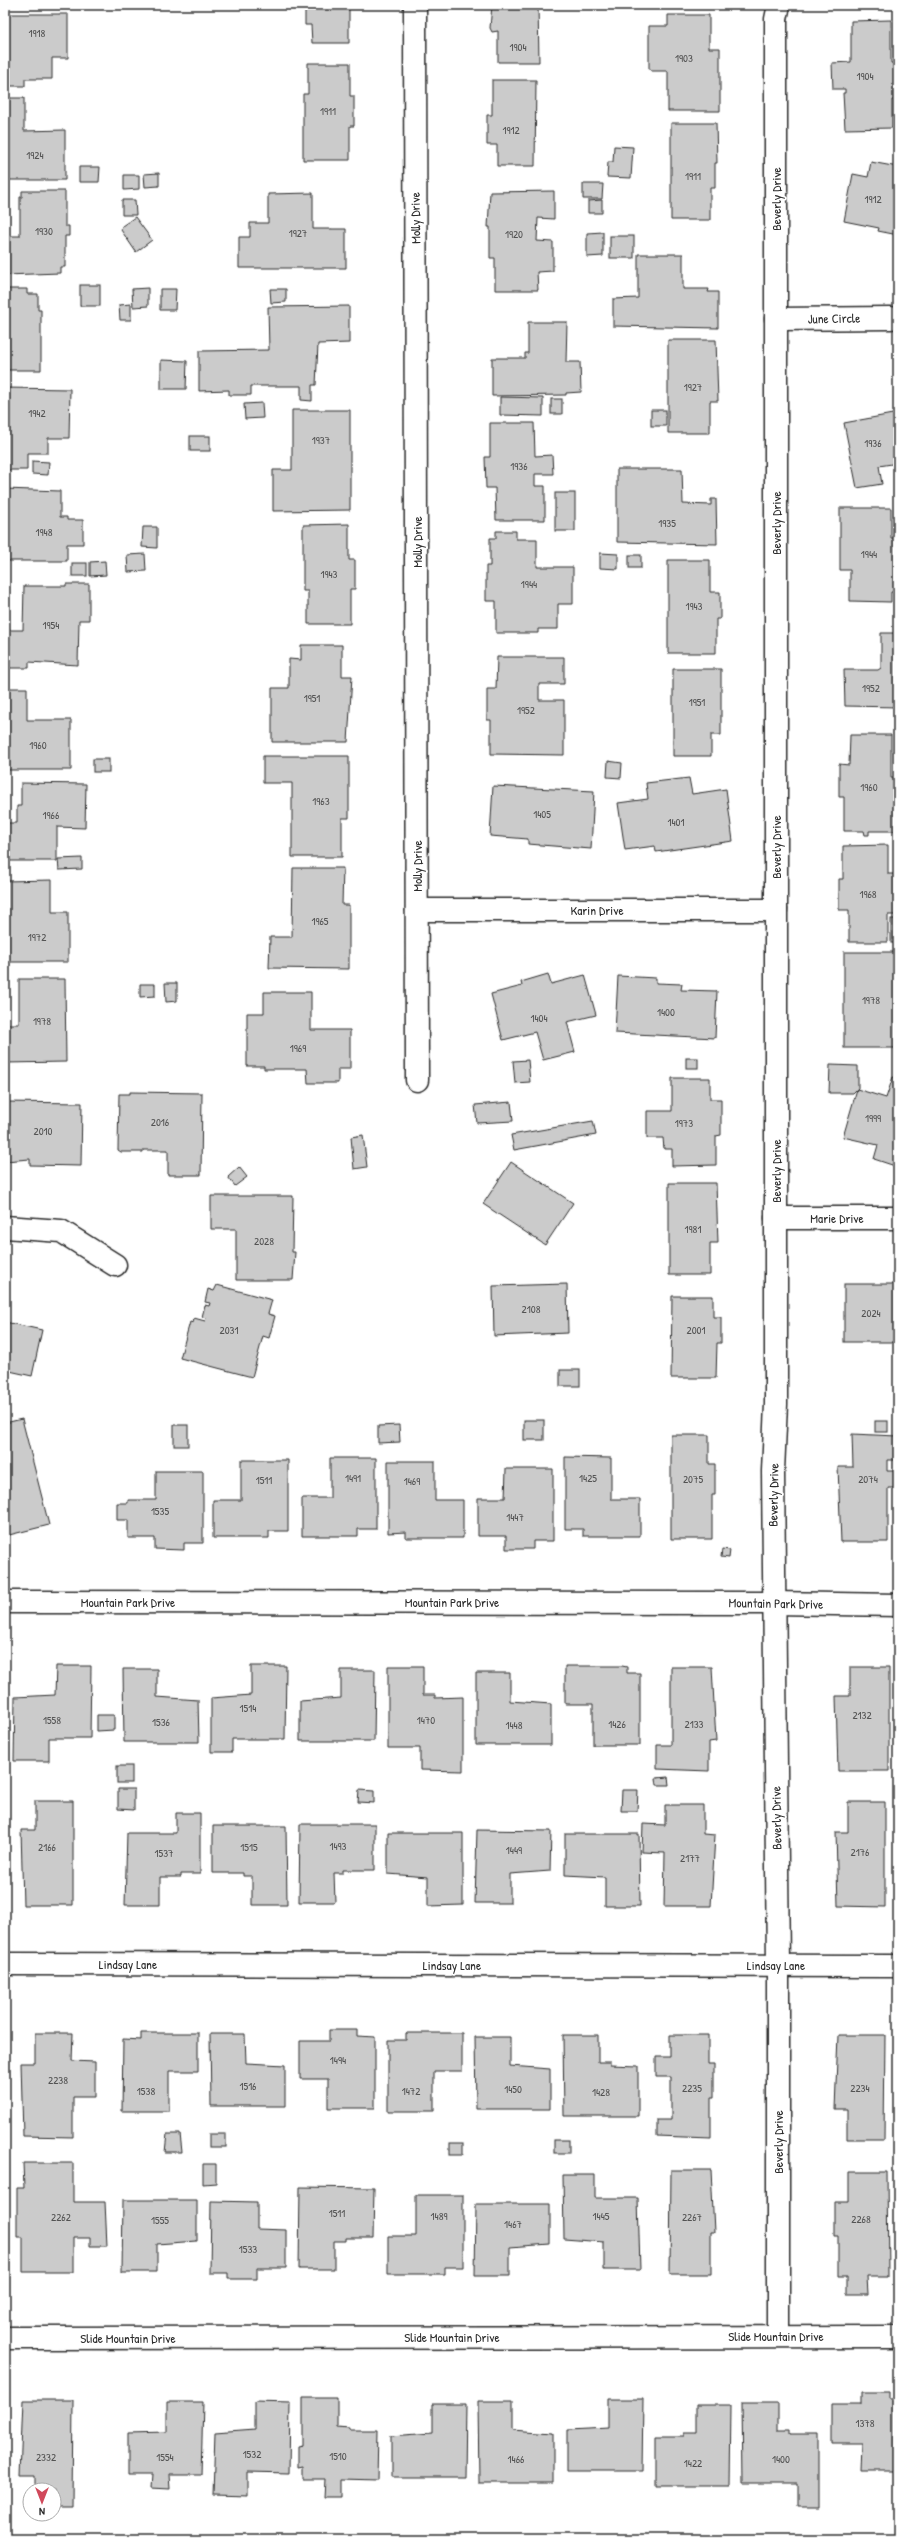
<svg xmlns="http://www.w3.org/2000/svg" width="903" height="2544" font-family="'Patrick Hand',sans-serif">
	<style>
		.building { fill: #cbcbcb; stroke: #2b2b2b }
		.lines { fill: none; stroke-linecap: round; stroke-linejoin: round }
		.minor-casing { stroke: #2b2b2b; stroke-width: 25 }
		.minor { stroke: #fff; stroke-width: 22 }
		.labels { text-anchor: middle; dominant-baseline: central; stroke-width: 3.5; stroke-linejoin: round; paint-order: stroke }
		.number-label { font-size: 11px; fill: #535353 }
		.street-label { font-size: 13px; fill: #2b2b2b; stroke: #fff }
	</style>
	<rect width="100%" height="100%" fill="#fff"/>
	<filter id="ink" filterUnits="userSpaceOnUse"><feTurbulence type="fractalNoise" baseFrequency=".025" numOctaves="2"/><feDisplacementMap in="SourceGraphic" scale="8" xChannelSelector="R" yChannelSelector="G"/><feConvolveMatrix kernelMatrix="1 2 1 2 8 2 1 2 1" color-interpolation-filters="sRGB"/></filter>
	<g filter="url(#ink)">
		<g class="building">
			<path d="M305 5H352V8H349V43H312L311 25H305Z"/>
			<path d="M492 5H538L539 62H498V31L492 32 490 28Z"/>
			<path d="M6 14H68V58H52V79H25V86H5Z"/>
			<path d="M668 15H709V48H720V111H668V71H651L649 68V26H668Z"/>
			<path d="M891 20V63H898V100H892V128L845 129 843 93H845V89H833L832 63 851 62V21Z"/>
			<path d="M308 63H350V96H354V126H350V160H303V94H308Z"/>
			<path d="M492 80H536L535 166H497V145H487V115H492Z"/>
			<path d="M5 98H24V131L65 130V180H5Z"/>
			<path d="M671 123H716L717 163H715V188H710V220H671Z"/>
			<path d="M614 146 633 147 631 178 607 177 608 162H613Z"/>
			<path d="M871 162 898 167V235L878 231 879 228 844 221 853 174 868 177Z"/>
			<path d="M79 167H100L99 182H79Z"/>
			<path d="M159 173V186L145 187 144 174Z"/>
			<path d="M124 175H139V189L124 190Z"/>
			<path d="M583 184H603L602 199H583Z"/>
			<path d="M22 191H65V226H69V236H65V267H60V273L5 275V236H20V197H22Z"/>
			<path d="M554 191V219L538 218 537 241 553 242V271L537 272 538 290H495V258H490V227H488L490 192Z"/>
			<path d="M313 193V229H346V268H239V237H250V223H268V194Z"/>
			<path d="M122 200H135L136 215H122Z"/>
			<path d="M602 200V213H588V201Z"/>
			<path d="M135 217 152 240 136 252 121 230 122 226Z"/>
			<path d="M603 232V256L587 257V233Z"/>
			<rect x="610" y="236" width="24" height="22"/>
			<path d="M638 254H683V289H709L708 292H718V328L613 326V299L638 298Z"/>
			<rect x="80" y="285" width="20" height="21"/>
			<path d="M148 288V306L133 307 132 289Z"/>
			<path d="M5 289H27V294H38V310H41V370H5Z"/>
			<path d="M160 289H176L175 310H160Z"/>
			<path d="M270 289H286V302L271 303Z"/>
			<path d="M131 304V320H120L119 305Z"/>
			<path d="M349 306V343L318 344 316 385H312V401L301 400V386H251V395H229V390L199 391V351L269 350 268 307Z"/>
			<path d="M528 322H567L566 362H580L581 392 566 393V395L492 396V358H525V353H528Z"/>
			<path d="M668 340H716L718 401H710V433H668Z"/>
			<path d="M161 360 187 361 186 389H161Z"/>
			<path d="M5 388 70 389 69 438H48V453H27V470H5Z"/>
			<path d="M500 397 543 398V416L500 415Z"/>
			<rect x="551" y="399" width="11" height="15"/>
			<path d="M262 403 263 418 245 419 244 404Z"/>
			<path d="M292 410H350V510L273 511V470H292Z"/>
			<rect x="651" y="410" width="15" height="16"/>
			<path d="M898 413V463L879 466 882 484 857 488 844 423Z"/>
			<path d="M490 423H534L535 456 552 455 553 474H535V486H545V520H496L495 488H486L485 457H490Z"/>
			<rect x="190" y="436" width="20" height="15"/>
			<path d="M32 461 49 462 48 475 32 474Z"/>
			<path d="M617 469H682L683 504 711 505V499H716L717 544 617 542Z"/>
			<path d="M5 489 60 491V517H67V520H83V544H67V561H5Z"/>
			<rect x="555" y="493" width="20" height="38"/>
			<path d="M840 508H891V538H898V592H891V602L850 601V570H840Z"/>
			<path d="M349 524V560H355V589H350V624H308V591H303V525Z"/>
			<path d="M143 527H157V548L142 547Z"/>
			<path d="M496 531H516V539H537V567H573V604H558V629H538V633H496V601H486V566H490V538H496Z"/>
			<path d="M600 553 618 554V569L600 568Z"/>
			<path d="M145 554 146 571 128 572 127 555Z"/>
			<rect x="629" y="555" width="12" height="13"/>
			<path d="M668 560H710V592H720V619H716V653H668Z"/>
			<path d="M105 561 106 575 90 576V562Z"/>
			<rect x="72" y="563" width="15" height="13"/>
			<path d="M66 584H89V620H79L78 665 29 662V668H5V630H23L24 586H66Z"/>
			<path d="M881 633H898V707L845 706 844 670H878L881 668Z"/>
			<path d="M301 645H342V676H352L348 742H272V688H289V659L301 660Z"/>
			<path d="M497 657H564V684H539V700H564V755L491 754V720H487V689H496Z"/>
			<path d="M673 669H721V735H711V756H673Z"/>
			<path d="M5 688H27V720H71V770H5Z"/>
			<path d="M850 735H891V778H898V831H869V835H865L864 831H844V797H839V764L849 765Z"/>
			<path d="M263 756H349V818H342V857H292V783H263Z"/>
			<rect x="93" y="759" width="16" height="13"/>
			<path d="M608 761 622 763 621 778 607 777Z"/>
			<path d="M689 778 692 794 726 789 733 841 656 852 655 846 625 850 618 803 648 799 646 783Z"/>
			<path d="M21 783 86 784 85 828 57 827V861H5V823H17V806H21Z"/>
			<path d="M493 786 594 791 591 849 528 844V839L490 836Z"/>
			<path d="M888 845V874H898V915H888V942H849V910H839V879H843V846Z"/>
			<path d="M82 858V869L59 870 58 859Z"/>
			<path d="M293 868H343L342 905H349V969L269 968 270 937H292Z"/>
			<path d="M52 880V912H68V962H5V881Z"/>
			<rect x="891" y="919" width="7" height="24"/>
			<rect x="844" y="952" width="54" height="96"/>
			<path d="M548 974 551 984 585 975 596 1015 567 1022 575 1052 543 1060 535 1032 503 1040 491 994 522 986 521 982Z"/>
			<path d="M618 976 656 978V983L682 984 681 990 717 991 715 1038 615 1033Z"/>
			<path d="M19 979H65L66 1062 5 1063V1024H19Z"/>
			<path d="M165 983H177V1001L166 1002Z"/>
			<path d="M140 984H155V996L140 997Z"/>
			<path d="M264 992H311V1030H350V1069H338V1083H308L307 1069H264V1066H247V1013H264Z"/>
			<rect x="686" y="1058" width="12" height="10"/>
			<path d="M528 1060 530 1082 515 1083 513 1061Z"/>
			<path d="M830 1065 858 1066V1088L853 1093H829Z"/>
			<path d="M893 1077 898 1078V1167L874 1159 878 1145 843 1137 857 1089 886 1098Z"/>
			<path d="M672 1078H710V1099H721V1135L716 1136V1165L672 1166V1149H664L663 1138H647V1111H672Z"/>
			<path d="M130 1092 202 1093 201 1175H168V1150H143V1152H121L118 1150 119 1094H130Z"/>
			<path d="M5 1102 82 1103 81 1166 30 1165V1159L5 1161Z"/>
			<path d="M511 1102 513 1121 477 1123 475 1105Z"/>
			<path d="M593 1121 596 1135 514 1150 511 1135Z"/>
			<path d="M363 1135 367 1167 354 1169 351 1137Z"/>
			<path d="M511 1162 573 1203 545 1245 483 1204Z"/>
			<path d="M239 1167 247 1177 235 1186 228 1177Z"/>
			<path d="M669 1183H716L718 1243H710V1275H669Z"/>
			<path d="M211 1196H293L292 1252H295L293 1280H236V1229H211Z"/>
			<path d="M567 1284 568 1333 494 1336 493 1286Z"/>
			<rect x="844" y="1284" width="54" height="58"/>
			<path d="M217 1285 272 1300 268 1314 275 1316 269 1338 263 1336 252 1377 180 1358 190 1322 193 1323 194 1318 205 1321 206 1318 202 1317 205 1305 209 1306 210 1303 205 1302 208 1289 214 1291Z"/>
			<path d="M672 1296H713V1317H721V1343H717L716 1378H671Z"/>
			<path d="M5 1322 42 1330 32 1376 5 1370Z"/>
			<rect x="560" y="1370" width="20" height="16"/>
			<path d="M22 1419 49 1525 5 1536V1423Z"/>
			<rect x="524" y="1420" width="20" height="20"/>
			<rect x="875" y="1421" width="13" height="11"/>
			<rect x="174" y="1425" width="14" height="21"/>
			<path d="M399 1425 400 1442 378 1443V1426Z"/>
			<path d="M852 1434 897 1436V1460H887V1471H898V1488H888V1542H841L838 1467H853Z"/>
			<path d="M671 1435H709V1464H715V1495H712V1539H671Z"/>
			<path d="M565 1457 611 1458V1499H640V1536H583V1529H565Z"/>
			<path d="M330 1458H376V1529H358V1536H302V1498H330Z"/>
			<path d="M241 1460H288V1531H269V1538H213V1500H241Z"/>
			<path d="M388 1461H435V1500H463V1538H406V1532L388 1533Z"/>
			<path d="M506 1469H553V1541H533V1549H506V1536H478V1498H505Z"/>
			<path d="M156 1471H203V1543H184V1550L155 1549V1538H128V1520H117V1503H128V1500H156Z"/>
			<path d="M722 1549 730 1550 729 1558 721 1557Z"/>
			<path d="M56 1666H91L90 1738H49V1761H14L15 1697 55 1695Z"/>
			<path d="M251 1666H286L285 1739H232V1752H211V1698L251 1695Z"/>
			<path d="M388 1666H423V1695H435V1698L463 1697V1771L420 1770V1748H388Z"/>
			<path d="M565 1666H622L627 1667V1673H640V1745H593V1704H565Z"/>
			<path d="M671 1667H712L716 1741 709 1742V1771L657 1769V1745H671Z"/>
			<path d="M850 1667H889V1771H838L836 1696H850Z"/>
			<path d="M123 1669H157V1697L198 1700 199 1742H124Z"/>
			<path d="M341 1670H375L374 1741H300V1701L341 1698Z"/>
			<path d="M476 1673H510V1701L551 1704V1745H476Z"/>
			<path d="M97 1715H114V1730L97 1731Z"/>
			<rect x="117" y="1766" width="15" height="17"/>
			<path d="M668 1777 669 1785H657L656 1778Z"/>
			<path d="M118 1789H134V1810L118 1809Z"/>
			<path d="M359 1790 374 1791V1803L358 1802Z"/>
			<path d="M622 1790H638L637 1811H621Z"/>
			<path d="M35 1801H73V1905H23L21 1830H35Z"/>
			<path d="M848 1802H885V1907L838 1906 836 1832H848Z"/>
			<path d="M665 1805H703V1834L715 1835 711 1906H664L665 1853 642 1852 643 1824 665 1825Z"/>
			<path d="M176 1813H200V1874H181V1877H160V1905H125L127 1833H176Z"/>
			<path d="M300 1824H375V1870H343V1873H334L335 1902H299Z"/>
			<path d="M213 1826H286L287 1905H252V1876H243V1873H213Z"/>
			<path d="M477 1830 551 1831 550 1871 510 1874V1903H475Z"/>
			<path d="M388 1833H463V1905L428 1906V1877L388 1874Z"/>
			<path d="M565 1834H639L640 1906H605V1877L565 1875Z"/>
			<path d="M329 2030H357V2036L375 2037V2108H328V2079H300V2041H329Z"/>
			<path d="M35 2033H73L72 2061 95 2062V2097H73V2137L23 2136 21 2063H35Z"/>
			<path d="M141 2033H198V2071H169V2111H122L123 2039 141 2040Z"/>
			<path d="M406 2033H462V2071H434V2111H388V2040H406Z"/>
			<path d="M210 2034H245L246 2063 285 2065V2106H211Z"/>
			<path d="M563 2035H598V2062H610V2065L638 2066V2116H564Z"/>
			<path d="M670 2035H708V2064H714V2098H711V2138L657 2136V2120H671V2077H656V2057H670Z"/>
			<path d="M838 2035H885L884 2139H847V2109H835Z"/>
			<path d="M475 2037H510V2066L550 2069V2109H476Z"/>
			<path d="M167 2134H180L182 2152H165Z"/>
			<rect x="209" y="2134" width="17" height="13"/>
			<rect x="554" y="2140" width="15" height="13"/>
			<rect x="450" y="2143" width="13" height="11"/>
			<path d="M23 2163H73V2202H105L107 2246H90V2238H73V2272H23V2237H17V2188H24Z"/>
			<path d="M203 2164H216V2183L203 2184Z"/>
			<path d="M671 2170H711L714 2232H711V2274H670Z"/>
			<path d="M849 2172H887L888 2277H867L868 2294H847V2277H838V2236H834V2202H849Z"/>
			<path d="M563 2175H595V2198H638L640 2270H604V2242L564 2239Z"/>
			<path d="M300 2187 374 2188 373 2238H346V2241H334V2269H299Z"/>
			<path d="M416 2195H463V2267H445V2274H388V2236H416Z"/>
			<path d="M123 2200H197V2241L157 2244V2272H122Z"/>
			<path d="M211 2201 257 2202V2229L286 2230V2268H257V2279H228V2273H210Z"/>
			<path d="M476 2204H550V2244L510 2247V2276H475Z"/>
			<path d="M861 2392H889V2399H898V2471H860L861 2443H832V2404H861Z"/>
			<path d="M303 2398H337V2427L349 2428V2430H378L377 2480 341 2479V2497H324L325 2479H303V2466L298 2467V2446L303 2445Z"/>
			<path d="M608 2399H643L642 2471H567V2430L608 2428Z"/>
			<path d="M23 2400H73L72 2505H54V2490H35V2475H20Z"/>
			<path d="M255 2401 290 2402 289 2473 248 2472V2496L213 2495 215 2432 255 2429Z"/>
			<path d="M478 2401H513V2430L553 2433V2483H479Z"/>
			<path d="M167 2402H203L201 2475H169L170 2489 151 2488 152 2475H128V2433L167 2432Z"/>
			<path d="M742 2403H778V2430H790V2434H818V2507H797V2483H743Z"/>
			<path d="M432 2404H466L465 2477H391V2436L432 2433Z"/>
			<path d="M696 2405H731L730 2486H656V2436H684V2433H696Z"/>
			<rect x="20" y="2535" width="50" height="4"/>
		</g>
		<g class="lines">
			<defs>
				<g id="minor">
					<path d="M415 5 417 1080"/>
					<path d="M776 319 891 318"/>
					<path d="M417 910H776"/>
					<path d="M776 1218H898"/>
					<path d="M5 1227 61 1231 115 1265"/>
					<path d="M5 1602 773 1603 898 1605"/>
					<path d="M5 1964 898 1966"/>
					<path d="M778 2336V1965L773 1471 776 1404V19L779 5"/>
					<path d="M5 2338 898 2337"/>
				</g>
			</defs>
			<use href="#minor" class="minor-casing"/>
			<use href="#minor" class="minor"/>
		</g>
	</g>
	<g class="labels">
		<g class="number-label">
			<text x="37" y="33">1918</text>
			<text x="518" y="47">1904</text>
			<text x="684" y="58">1903</text>
			<text x="865" y="76">1904</text>
			<text x="328" y="111">1911</text>
			<text x="511" y="130">1912</text>
			<text x="35" y="155">1924</text>
			<text x="693" y="176">1911</text>
			<text x="873" y="199">1912</text>
			<text x="44" y="231">1930</text>
			<text x="298" y="233">1927</text>
			<text x="514" y="234">1920</text>
			<text x="693" y="387">1927</text>
			<text x="37" y="413">1942</text>
			<text x="321" y="440">1937</text>
			<text x="873" y="443">1936</text>
			<text x="519" y="466">1936</text>
			<text x="667" y="523">1935</text>
			<text x="44" y="532">1948</text>
			<text x="869" y="554">1944</text>
			<text x="329" y="574">1943</text>
			<text x="529" y="584">1944</text>
			<text x="694" y="606">1943</text>
			<text x="51" y="625">1954</text>
			<text x="871" y="688">1952</text>
			<text x="312" y="698">1951</text>
			<text x="697" y="702">1951</text>
			<text x="526" y="710">1952</text>
			<text x="38" y="745">1960</text>
			<text x="869" y="787">1960</text>
			<text x="321" y="801">1963</text>
			<text x="542" y="814">1405</text>
			<text x="51" y="815">1966</text>
			<text x="676" y="822">1401</text>
			<text x="868" y="894">1968</text>
			<text x="320" y="921">1965</text>
			<text x="37" y="937">1972</text>
			<text x="871" y="1000">1978</text>
			<text x="666" y="1012">1400</text>
			<text x="539" y="1018">1404</text>
			<text x="42" y="1021">1978</text>
			<text x="298" y="1048">1969</text>
			<text x="873" y="1118">1999</text>
			<text x="160" y="1122">2016</text>
			<text x="684" y="1123">1973</text>
			<text x="43" y="1131">2010</text>
			<text x="693" y="1229">1981</text>
			<text x="264" y="1241">2028</text>
			<text x="531" y="1309">2108</text>
			<text x="871" y="1313">2024</text>
			<text x="229" y="1330">2031</text>
			<text x="696" y="1330">2001</text>
			<text x="353" y="1478">1491</text>
			<text x="588" y="1478">1425</text>
			<text x="693" y="1479">2075</text>
			<text x="868" y="1479">2074</text>
			<text x="264" y="1480">1511</text>
			<text x="412" y="1481">1469</text>
			<text x="160" y="1511">1535</text>
			<text x="515" y="1517">1447</text>
			<text x="248" y="1708">1514</text>
			<text x="862" y="1715">2132</text>
			<text x="52" y="1720">1558</text>
			<text x="426" y="1720">1470</text>
			<text x="161" y="1722">1536</text>
			<text x="617" y="1724">1426</text>
			<text x="694" y="1724">2133</text>
			<text x="514" y="1725">1448</text>
			<text x="338" y="1846">1493</text>
			<text x="47" y="1847">2166</text>
			<text x="249" y="1847">1515</text>
			<text x="514" y="1850">1449</text>
			<text x="860" y="1852">2176</text>
			<text x="164" y="1853">1537</text>
			<text x="690" y="1858">2177</text>
			<text x="338" y="2060">1494</text>
			<text x="58" y="2080">2238</text>
			<text x="248" y="2086">1516</text>
			<text x="692" y="2088">2235</text>
			<text x="860" y="2088">2234</text>
			<text x="513" y="2089">1450</text>
			<text x="146" y="2091">1538</text>
			<text x="411" y="2091">1472</text>
			<text x="601" y="2092">1428</text>
			<text x="337" y="2213">1511</text>
			<text x="439" y="2216">1489</text>
			<text x="601" y="2216">1445</text>
			<text x="61" y="2217">2262</text>
			<text x="692" y="2217">2267</text>
			<text x="861" y="2219">2268</text>
			<text x="160" y="2220">1555</text>
			<text x="513" y="2224">1467</text>
			<text x="248" y="2249">1533</text>
			<text x="865" y="2423">1378</text>
			<text x="252" y="2454">1532</text>
			<text x="338" y="2456">1510</text>
			<text x="46" y="2457">2332</text>
			<text x="165" y="2457">1554</text>
			<text x="516" y="2459">1466</text>
			<text x="781" y="2459">1400</text>
			<text x="693" y="2463">1422</text>
		</g>
		<g class="street-label">
			<text transform="translate(776 199) rotate(-90)">Beverly Drive</text>
			<text transform="translate(415 218) rotate(-91)">Molly Drive</text>
			<text transform="translate(834 318) rotate(-1)">June Circle</text>
			<text transform="translate(776 523) rotate(-90)">Beverly Drive</text>
			<text transform="translate(417 542) rotate(-90)">Molly Drive</text>
			<text transform="translate(776 847) rotate(-90)">Beverly Drive</text>
			<text transform="translate(417 866) rotate(-90)">Molly Drive</text>
			<text x="597" y="910">Karin Drive</text>
			<text transform="translate(776 1171) rotate(-90)">Beverly Drive</text>
			<text x="837" y="1218">Marie Drive</text>
			<text transform="translate(773 1495) rotate(-89)">Beverly Drive</text>
			<text x="128" y="1602">Mountain Park Drive</text>
			<text x="452" y="1602">Mountain Park Drive</text>
			<text transform="translate(776 1603) rotate(1)">Mountain Park Drive</text>
			<text transform="translate(776 1818) rotate(-91)">Beverly Drive</text>
			<text x="128" y="1964">Lindsay Lane</text>
			<text x="452" y="1965">Lindsay Lane</text>
			<text x="776" y="1965">Lindsay Lane</text>
			<text transform="translate(778 2142) rotate(-90)">Beverly Drive</text>
			<text x="776" y="2336">Slide Mountain Drive</text>
			<text x="452" y="2337">Slide Mountain Drive</text>
			<text x="128" y="2338">Slide Mountain Drive</text>
		</g>
	</g>
	<rect width="903" height="2544" fill="none" stroke="#fff" stroke-width="20"/>
	<rect x="10" y="10" width="883" height="2524" fill="none" stroke="#2b2b2b" stroke-width="1.5" filter="url(#ink)"/>
	<g transform="translate(42 2502) rotate(180)"><circle r="19" fill="#ffffff" stroke="#aaaaaa"/>
	<path d="M0-3L7 15L0 10L-7 15Z" fill="#d1495b"/>
	<text y="-6" font-size="11" font-weight="bold" text-anchor="middle" fill="#2b2b2b">N</text>
	</g>
</svg>
